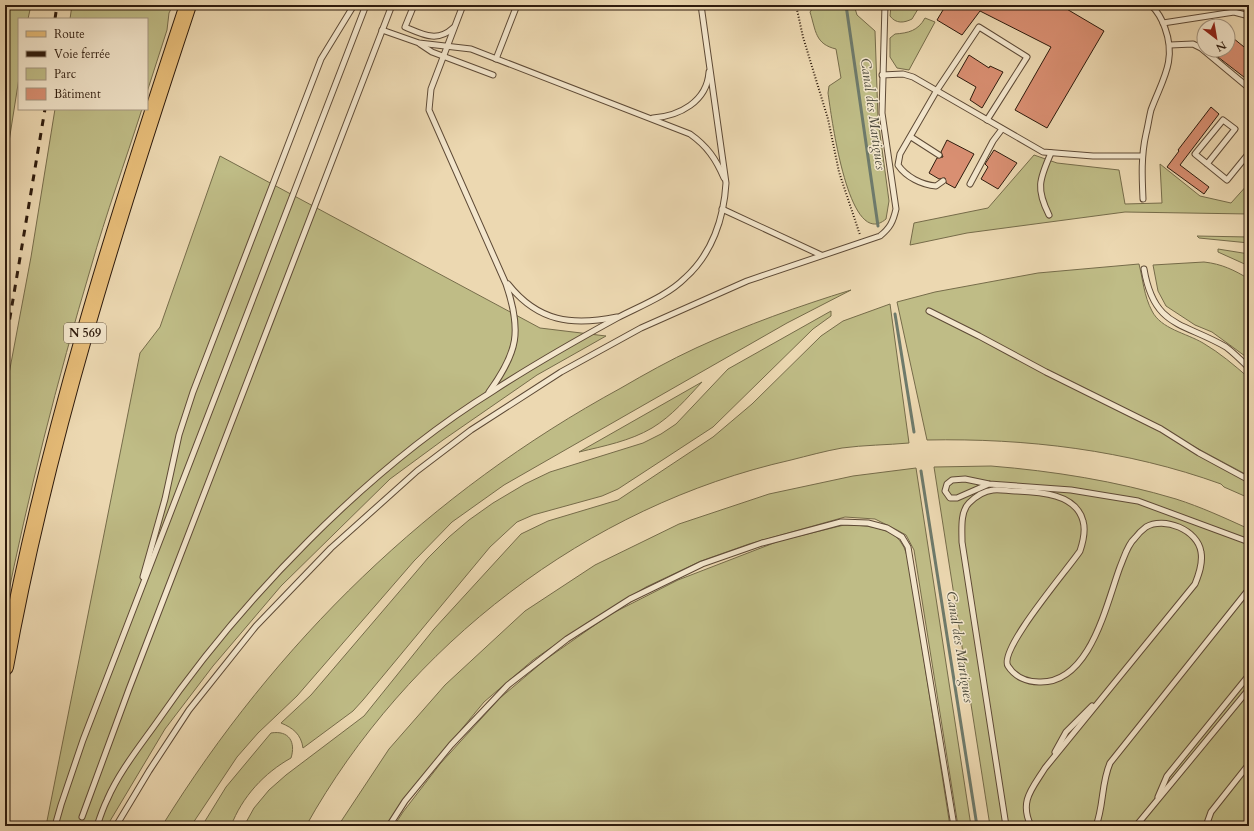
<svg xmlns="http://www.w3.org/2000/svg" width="1254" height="831" font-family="Cardo,serif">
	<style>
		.green { fill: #bfbc86; stroke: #766c4a }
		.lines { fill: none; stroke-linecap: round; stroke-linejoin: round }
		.stream { stroke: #6e7a6b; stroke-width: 3 }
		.building { fill: #d98f72; stroke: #2e1b0d }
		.service-casing { stroke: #5e4a36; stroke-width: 7 }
		.primary-casing { stroke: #2e1b0d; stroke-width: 18 }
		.path { stroke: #2e1b0d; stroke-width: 2; stroke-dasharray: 1 2; stroke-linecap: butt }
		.service { stroke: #f3e6cc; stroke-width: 5 }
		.primary { stroke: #e6bc78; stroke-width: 16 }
		.rail { stroke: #2e1b0d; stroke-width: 3; stroke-dasharray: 7 7; stroke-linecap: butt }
		.labels { text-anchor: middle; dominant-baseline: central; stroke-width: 3; stroke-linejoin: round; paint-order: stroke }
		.shield { fill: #f3e6cc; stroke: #695846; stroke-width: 1 }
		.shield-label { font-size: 12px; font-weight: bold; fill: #2e1b0d }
		.water-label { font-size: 14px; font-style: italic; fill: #4e4b3c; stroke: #f3e6cc }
	</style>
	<rect width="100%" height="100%" fill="#ecd8b1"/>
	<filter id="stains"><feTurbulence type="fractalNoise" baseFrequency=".005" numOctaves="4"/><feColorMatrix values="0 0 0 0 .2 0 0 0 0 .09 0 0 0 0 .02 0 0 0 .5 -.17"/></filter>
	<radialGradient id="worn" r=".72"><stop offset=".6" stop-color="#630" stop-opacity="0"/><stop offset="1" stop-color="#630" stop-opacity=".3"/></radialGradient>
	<g class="green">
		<path d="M5 5H31L28 19H19V78L5 167Z"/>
		<path d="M72 5H173L169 13 167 30 147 92V19H70Z"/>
		<path d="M815 5H854L857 15 875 31 878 119 889 201 886 219C848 252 831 113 828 93L829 86 841 78 836 49C815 44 816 31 810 12Z"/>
		<path d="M891 5H912L918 9 912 19C904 23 896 24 890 16Z"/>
		<path d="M925 18 935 22 909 70 897 68 890 57V38L895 34C908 33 918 31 925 18Z"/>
		<path d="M55 109H142C125 162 106 214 91 267 57 381 28 495 5 610V395L31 257Z"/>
		<path d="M1034 155 1057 163 1119 170 1125 204 1162 203 1160 164 1200 196 1231 203 1249 183V214L1125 212 967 233 910 245 914 223 988 208Z"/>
		<path d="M220 156 540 328 606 336 537 375 443 440 390 479 281 586 213 666 165 729 107 826H46L140 353 160 327Z"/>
		<path d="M1197 236 1249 237V243L1199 238Z"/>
		<path d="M1218 249 1249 254V266L1218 252Z"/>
		<path d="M1204 262C1222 264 1234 270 1249 279V359L1212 332 1195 325 1166 306 1158 291 1153 265Z"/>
		<path d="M1139 264C1143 280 1144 296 1152 311 1161 329 1186 333 1203 343 1220 353 1234 365 1249 378V476L1193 446 1249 482V498L1224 487 1221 484C1127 450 1026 438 927 440L897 302 935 292 1038 273Z"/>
		<path d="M851 290 787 323 600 430 504 485 452 522 414 561 297 696 258 733 237 757 191 826H162C276 642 430 492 621 388 645 374 670 360 696 348 746 325 799 306 851 290Z"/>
		<path d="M890 304 909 443C887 445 864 445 842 448 825 451 807 456 791 460 587 506 407 645 306 826H244L254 808 269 790 286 775 364 716 434 629 521 534 548 521 618 500 713 437 752 404 821 336 843 321Z"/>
		<path d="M831 311V316L813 329 713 427 618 489 602 496 533 515 517 522 490 547 363 700 353 711 303 748C301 734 293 728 281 723L311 695 428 558 449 537 469 520 493 503 525 484 550 472 643 443 661 434 676 424 728 369Z"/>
		<path d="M702 382C687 398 672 416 652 428 630 441 604 446 579 452Z"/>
		<path d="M991 466C1053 471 1116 481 1176 499 1201 507 1225 518 1249 529V826H990L934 467Z"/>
		<path d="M916 468 971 826H958L914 550 906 535 897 530 875 519 845 517 749 544 701 561 646 587 587 623 533 660 484 702 403 800 386 826H338L389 749 445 685 525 611 595 565 679 524 769 494 853 476Z"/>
		<path d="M844 525C861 525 892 526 902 544 905 548 906 554 908 558L950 826H394L403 812 440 764 500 698 545 660 609 615 678 580 779 541Z"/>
		<path d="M271 733C289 730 296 742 291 758 264 773 242 797 231 826H202L226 787Z"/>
	</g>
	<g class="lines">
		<g class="stream">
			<path d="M846 5 878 226"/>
			<path d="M895 314 914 432"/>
			<path d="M921 471 977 826"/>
		</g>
	</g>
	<g class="building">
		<path d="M946 5H1067L1065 8 1104 31 1047 128 1015 110 1051 47 980 11 962 35 937 20Z"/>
		<path d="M1233 38 1249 51V81L1218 57 1224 50H1228V45Z"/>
		<path d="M969 55 989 68 990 66 1003 72 982 108 970 100 976 87 957 76Z"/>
		<path d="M1211 107 1219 114 1180 165 1209 187 1204 194 1167 167 1179 151 1178 150Z"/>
		<path d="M947 140 974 154 955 188 946 183 945 178 939 179 929 173 937 158 943 157 941 152Z"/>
		<path d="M994 150 1017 163 998 189 981 179 988 167 985 164Z"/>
	</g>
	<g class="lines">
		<defs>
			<g id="service">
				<path d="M414 5 405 27C422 34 437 43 453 28"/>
				<path d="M463 5 431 89 429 110 506 284C522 331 518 352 489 392"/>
				<path d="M1163 23 1234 12 1249 16"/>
				<path d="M382 30 419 43 471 49 690 134C707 146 716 159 724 178"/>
				<path d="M420 44 432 52 493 75"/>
				<path d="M1170 45 1193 44 1201 48 1249 88"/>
				<path d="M496 59 517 5"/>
				<path d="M882 75 903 74 913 77 1043 152 1093 156H1142"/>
				<path d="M653 118C679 116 707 102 709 72"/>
				<path d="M911 137 939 155"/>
				<path d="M1207 164 1235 129 1223 120 1195 154 1227 180 1249 153"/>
				<path d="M943 181 936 186C922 185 906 177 898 165L900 154 937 90 979 27 1027 57 987 120"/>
				<path d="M970 184 993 141 1002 129"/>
				<path d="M1143 199C1142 177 1141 156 1146 134 1148 126 1149 118 1151 110 1162 80 1177 61 1165 28 1162 19 1157 11 1151 5"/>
				<path d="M722 209 821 255"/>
				<path d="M1049 215C1036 189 1039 180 1051 153"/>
				<path d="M1144 269C1154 328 1183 322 1226 347 1234 353 1242 361 1249 368"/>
				<path d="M508 284C538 322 572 326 617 317"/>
				<path d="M929 311 979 336 1046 372 1161 429 1199 453 1249 480"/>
				<path d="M989 484 957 498H950L945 491 947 484 952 480 965 479 989 484 1071 490 1138 501 1249 542"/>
				<path d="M143 577 165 499 179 435 193 392 321 59 354 5"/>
				<path d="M1055 752 1066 732 1092 706"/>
				<path d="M1158 797 1167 776 1249 675"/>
				<path d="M82 817 129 689 392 5"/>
				<path d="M55 826 61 805 83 740 366 5"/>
				<path d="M97 826C100 817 103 808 107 800 119 772 140 746 157 722 241 600 367 469 493 391 533 365 575 341 617 318 640 306 667 296 685 278 712 254 724 218 726 183L701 5"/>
				<path d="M116 826 149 771 189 710 256 626 331 548 417 471 471 430 561 372 641 328 747 281 880 236C890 228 893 222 896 209L882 113 885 5"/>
				<path d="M389 826 405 801 451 745 508 685 567 639 630 599 702 564 762 543 841 522 868 523 887 528 902 537 908 547 954 826"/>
				<path d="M1006 826 962 542C962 530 960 512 969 503 975 497 984 491 993 490 1000 489 1008 491 1015 491 1038 492 1076 493 1083 521 1086 531 1083 542 1080 551 1068 569 998 650 1008 666 1015 677 1027 682 1039 682 1090 684 1106 605 1120 567 1124 558 1127 545 1135 538 1138 534 1142 530 1146 527 1164 516 1198 530 1201 552 1203 563 1199 574 1195 584L1045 768C1032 789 1019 801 1031 826"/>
				<path d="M1096 826C1104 805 1101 784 1110 763L1249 589"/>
				<path d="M1136 826 1249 689"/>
				<path d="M1206 826 1211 812 1249 764"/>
			</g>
			<path id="primary" d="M5 667C46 441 116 222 188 5"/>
		</defs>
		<use href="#service" class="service-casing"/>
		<use href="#primary" class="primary-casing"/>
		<path class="path" d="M796 5 803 37 828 119 839 172 860 235"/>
		<use href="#service" class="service"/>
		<use href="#primary" class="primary"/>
		<g class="rail">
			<path d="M55 19 57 5"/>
			<path d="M5 347 45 109"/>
		</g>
	</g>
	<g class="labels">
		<rect class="shield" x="64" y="323" width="42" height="20" rx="3"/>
		<g class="shield-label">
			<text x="85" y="333">N 569</text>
		</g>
		<g class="water-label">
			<text transform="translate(873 114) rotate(82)">Canal des Martigues</text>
			<text transform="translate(960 647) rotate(81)">Canal des Martigues</text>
		</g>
	</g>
	<rect width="1254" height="831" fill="none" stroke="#ecd8b1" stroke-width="20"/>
	<rect x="6" y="6" width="1242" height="819" fill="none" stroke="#2e1b0d" stroke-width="2"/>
	<rect x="10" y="10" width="1234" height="811" fill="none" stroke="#2e1b0d"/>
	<rect x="18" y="18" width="130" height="92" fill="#f3e6cc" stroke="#a49580"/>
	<rect x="26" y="31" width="20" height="6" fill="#e6bc78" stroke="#a49580"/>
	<text x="54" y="38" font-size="12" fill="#2e1b0d">Route</text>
	<rect x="26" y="51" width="20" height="6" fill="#2e1b0d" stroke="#a49580"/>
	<text x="54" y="58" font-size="12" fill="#2e1b0d">Voie ferrée</text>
	<rect x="26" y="68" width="20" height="12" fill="#bfbc86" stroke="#a49580"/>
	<text x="54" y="78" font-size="12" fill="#2e1b0d">Parc</text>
	<rect x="26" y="88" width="20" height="12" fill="#d98f72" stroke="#a49580"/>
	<text x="54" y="98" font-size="12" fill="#2e1b0d">Bâtiment</text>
	<g transform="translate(1216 38) rotate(149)"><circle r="19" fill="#f3e6cc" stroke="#a49580"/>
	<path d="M0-3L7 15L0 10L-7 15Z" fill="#8f2418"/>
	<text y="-6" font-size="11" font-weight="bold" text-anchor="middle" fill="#2e1b0d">N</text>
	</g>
	<rect width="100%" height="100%" filter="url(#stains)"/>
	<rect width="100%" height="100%" fill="url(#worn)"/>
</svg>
